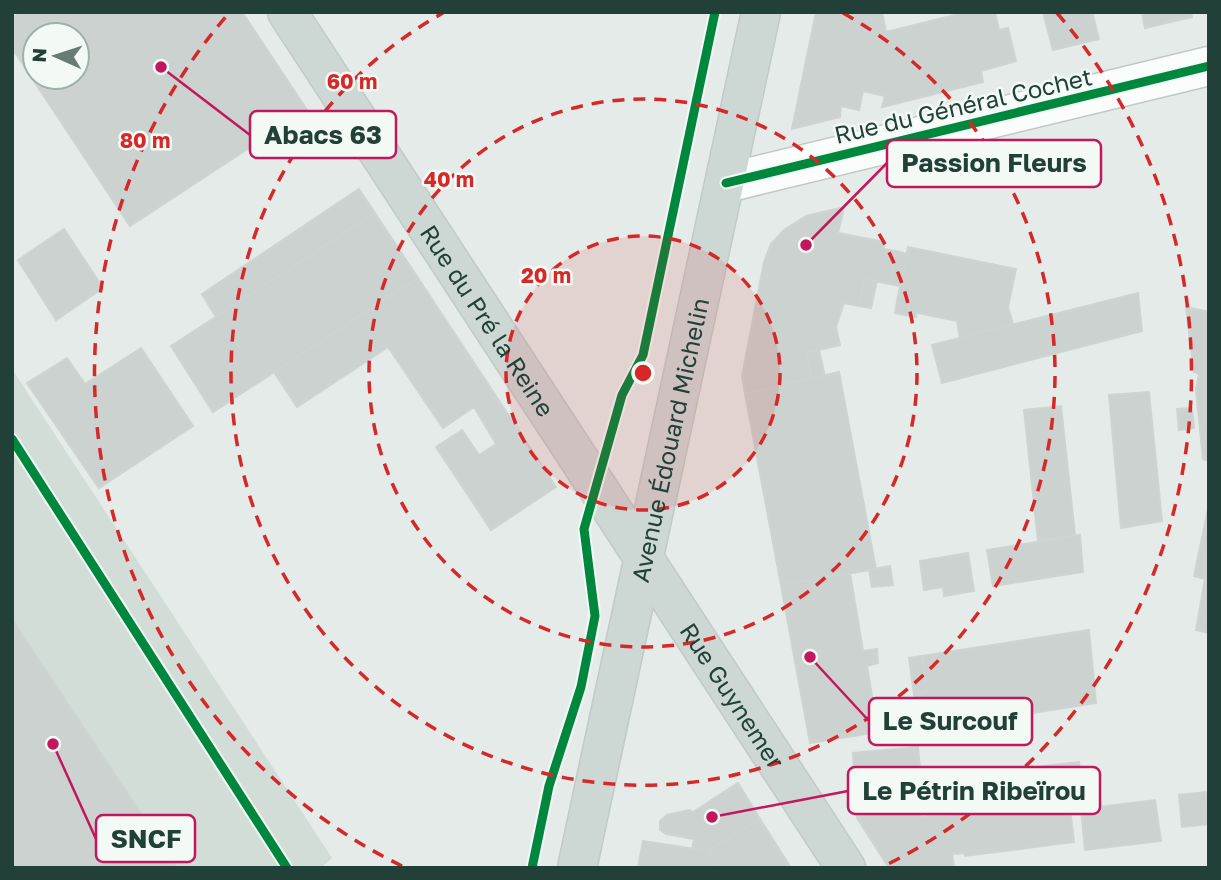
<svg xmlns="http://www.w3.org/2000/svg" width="1221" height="880" font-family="'Golos Text',sans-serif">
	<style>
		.built { fill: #d2ddd8 }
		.building { fill: #ccd2cf; stroke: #ced4d1; stroke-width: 2; fill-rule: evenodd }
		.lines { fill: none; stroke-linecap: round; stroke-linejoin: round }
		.minor-casing { stroke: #c2c8c5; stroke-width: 41 }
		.major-casing { stroke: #c1cac7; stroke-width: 41 }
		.minor { stroke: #fbfcfc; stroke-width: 38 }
		.major { stroke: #cdd7d4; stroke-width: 38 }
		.cycleway-casing { stroke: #f3faf6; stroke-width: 13 }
		.cycleway { stroke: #00873e; stroke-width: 9 }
		.ring { fill: none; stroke: #d62828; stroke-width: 3.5; stroke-dasharray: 12 9 }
		.labels { text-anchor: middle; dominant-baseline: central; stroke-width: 5; stroke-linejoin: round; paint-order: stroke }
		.street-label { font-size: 24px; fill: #214037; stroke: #f3faf6 }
		.centre { fill: #d62828; stroke: #f3faf6; stroke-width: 3.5 }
		.ring-label { font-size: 21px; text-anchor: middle; font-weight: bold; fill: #d62828; stroke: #f3faf6; stroke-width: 5; stroke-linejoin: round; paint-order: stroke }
		.leader { fill: none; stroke: #c2185b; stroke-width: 2.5 }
		.callout-dot { fill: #c2185b; stroke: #f3faf6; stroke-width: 2.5 }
		.callout { fill: #f3faf6; stroke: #c2185b; stroke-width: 2.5 }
		.callout-label { font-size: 26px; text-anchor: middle; font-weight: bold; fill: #214037 }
	</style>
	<rect width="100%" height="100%" fill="#e5ebe8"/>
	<path class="built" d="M12 369 332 858 321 868H12Z"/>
	<g class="building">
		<path d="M21 12H242L307 110 130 226 12 48V18ZM35 35H77V77H35Z"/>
		<path d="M816 12H882L886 32 967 12H995L999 30 1008 28 1016 61 981 71 983 82 882 107 885 96 863 91 859 110 841 106 840 117 792 129Z"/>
		<path d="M1043 12H1092L1099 39 1053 50Z"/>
		<path d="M1142 12H1191L1192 17 1145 28Z"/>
		<path d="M359 189 375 213 216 317 202 294Z"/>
		<path d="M844 207 838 233 885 242 883 249 896 251 890 284 864 279 859 306 844 303 836 327 840 345 806 353 812 378 745 394 742 376 764 262 771 244 784 230 806 216Z"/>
		<path d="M375 213 418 278 213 412 171 346Z"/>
		<path d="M64 229 103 288 56 320 18 260Z"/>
		<path d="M908 247 1016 269 1008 307 1013 324 960 338 957 321 908 311 911 299 898 296Z"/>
		<path d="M896 251 907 254 901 286 890 284Z"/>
		<path d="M418 278 556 487 491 530 436 447 462 430 479 455 496 444 474 407 443 428 388 347 297 407 274 372Z"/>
		<path d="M864 279 877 281 871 308 859 306Z"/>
		<path d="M1138 293 1142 331 942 383 932 345Z"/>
		<path d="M898 296 911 299 908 311 916 313V317L895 313Z"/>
		<path d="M1186 307 1209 312V461L1203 459 1196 390 1199 374 1194 372Z"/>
		<path d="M141 348 193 426 99 488 27 383 67 358 85 384Z"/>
		<path d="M819 350 825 376 812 378 806 353Z"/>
		<path d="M839 372 876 569 781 585 745 394Z"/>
		<path d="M1149 392 1162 521 1121 528 1109 395Z"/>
		<path d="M1061 406 1075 535 1038 541 1024 410Z"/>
		<path d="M1192 408 1194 428 1179 430 1177 409Z"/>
		<path d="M1209 504V633L1196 630 1205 579 1194 576Z"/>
		<path d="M1080 535 1083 572 993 586 987 550Z"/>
		<path d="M968 553 974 591 944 596 943 587 924 590 920 561Z"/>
		<path d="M890 566 893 585 872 587 869 570Z"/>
		<path d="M850 573 863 651 877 649 878 663 867 666 878 732 810 743 781 585Z"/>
		<path d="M12 620 177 868H12Z"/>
		<path d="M1089 630 1096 703 934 729 931 715 917 717 914 694 927 692 922 656Z"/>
		<path d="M922 656 927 692 914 694 909 658Z"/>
		<path d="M918 747 923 799 919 802 921 817 958 813 953 777 1079 762 1083 799 1069 801 1074 842 965 856 964 853 952 854 954 868H889L857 818 853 753Z"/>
		<path d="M738 783 760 819 708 851 692 850 694 839 666 834 660 830V821L667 815 689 810 693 812Z"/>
		<path d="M1206 792 1209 824 1182 827 1179 795Z"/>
		<path d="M1155 800 1161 841 1085 850 1081 809Z"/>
		<path d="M760 819 791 868H718L708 851Z"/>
		<path d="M643 841 708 851 718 868H638Z"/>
	</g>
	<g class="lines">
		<defs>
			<path id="minor" d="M726 183 1209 66"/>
			<g id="major">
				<path id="s1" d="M287 12 846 868"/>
				<path id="s2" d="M577 868 761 12"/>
			</g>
		</defs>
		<use href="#minor" class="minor-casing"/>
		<use href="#major" class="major-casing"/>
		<use href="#minor" class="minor"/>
		<use href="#major" class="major"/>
		<defs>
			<g id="cycleway">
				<path d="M726 183 1209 66"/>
				<path d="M12 439 287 868"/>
				<path d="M532 868 549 786 581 687 595 616 584 529 622 395 643 355 715 12"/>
			</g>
		</defs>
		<use href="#cycleway" class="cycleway-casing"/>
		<use href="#cycleway" class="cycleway"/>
	</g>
	<circle cx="643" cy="373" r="137" fill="#d62828" fill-opacity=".12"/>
	<g class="ring">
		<circle cx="643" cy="373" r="137"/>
		<circle cx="643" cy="373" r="274"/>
		<path d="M843 13A412 412 0 1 1 443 13"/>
		<path d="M402 866A549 549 0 0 1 229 13M1057 13A549 549 0 0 1 884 866"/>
	</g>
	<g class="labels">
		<g class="street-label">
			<text transform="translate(963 105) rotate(-13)">Rue du Général Cochet</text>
			<text stroke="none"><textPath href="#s1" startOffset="368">Rue du Pré la Reine</textPath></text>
			<text stroke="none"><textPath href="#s2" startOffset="438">Avenue Édouard Michelin</textPath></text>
			<text stroke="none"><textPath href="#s1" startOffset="816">Rue Guynemer</textPath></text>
		</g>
	</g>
	<circle cx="643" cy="373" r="10" class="centre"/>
	<g class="ring-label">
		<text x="352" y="89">60 m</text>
		<text x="145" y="148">80 m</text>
		<text x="449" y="187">40 m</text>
		<text x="546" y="283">20 m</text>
	</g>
	<path class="leader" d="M161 67L250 135M806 245L887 163M810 657L869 721M712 817L848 791M53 744L96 839"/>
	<g class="callout-dot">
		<circle cx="161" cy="67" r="7"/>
		<circle cx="806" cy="245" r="7"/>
		<circle cx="810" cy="657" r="7"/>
		<circle cx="712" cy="817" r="7"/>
		<circle cx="53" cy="744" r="7"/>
	</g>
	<g class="callout">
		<rect x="250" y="111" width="146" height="47" rx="7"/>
		<rect x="887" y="140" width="214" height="47" rx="7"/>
		<rect x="869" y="698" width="163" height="47" rx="7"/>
		<rect x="848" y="767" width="252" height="47" rx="7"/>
		<rect x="96" y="815" width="99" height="47" rx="7"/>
	</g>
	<g class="callout-label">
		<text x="323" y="144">Abacs 63</text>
		<text x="994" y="172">Passion Fleurs</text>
		<text x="950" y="730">Le Surcouf</text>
		<text x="974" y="800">Le Pétrin Ribeïrou</text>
		<text x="146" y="848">SNCF</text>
	</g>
	<rect width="1221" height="880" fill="none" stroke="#214037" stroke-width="28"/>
	<g transform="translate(56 56) rotate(273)"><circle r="33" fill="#f3faf6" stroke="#9fb0aa" stroke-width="2"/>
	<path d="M0-5L12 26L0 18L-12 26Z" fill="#667c75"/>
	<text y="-10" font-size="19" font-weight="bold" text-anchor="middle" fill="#214037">N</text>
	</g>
</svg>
